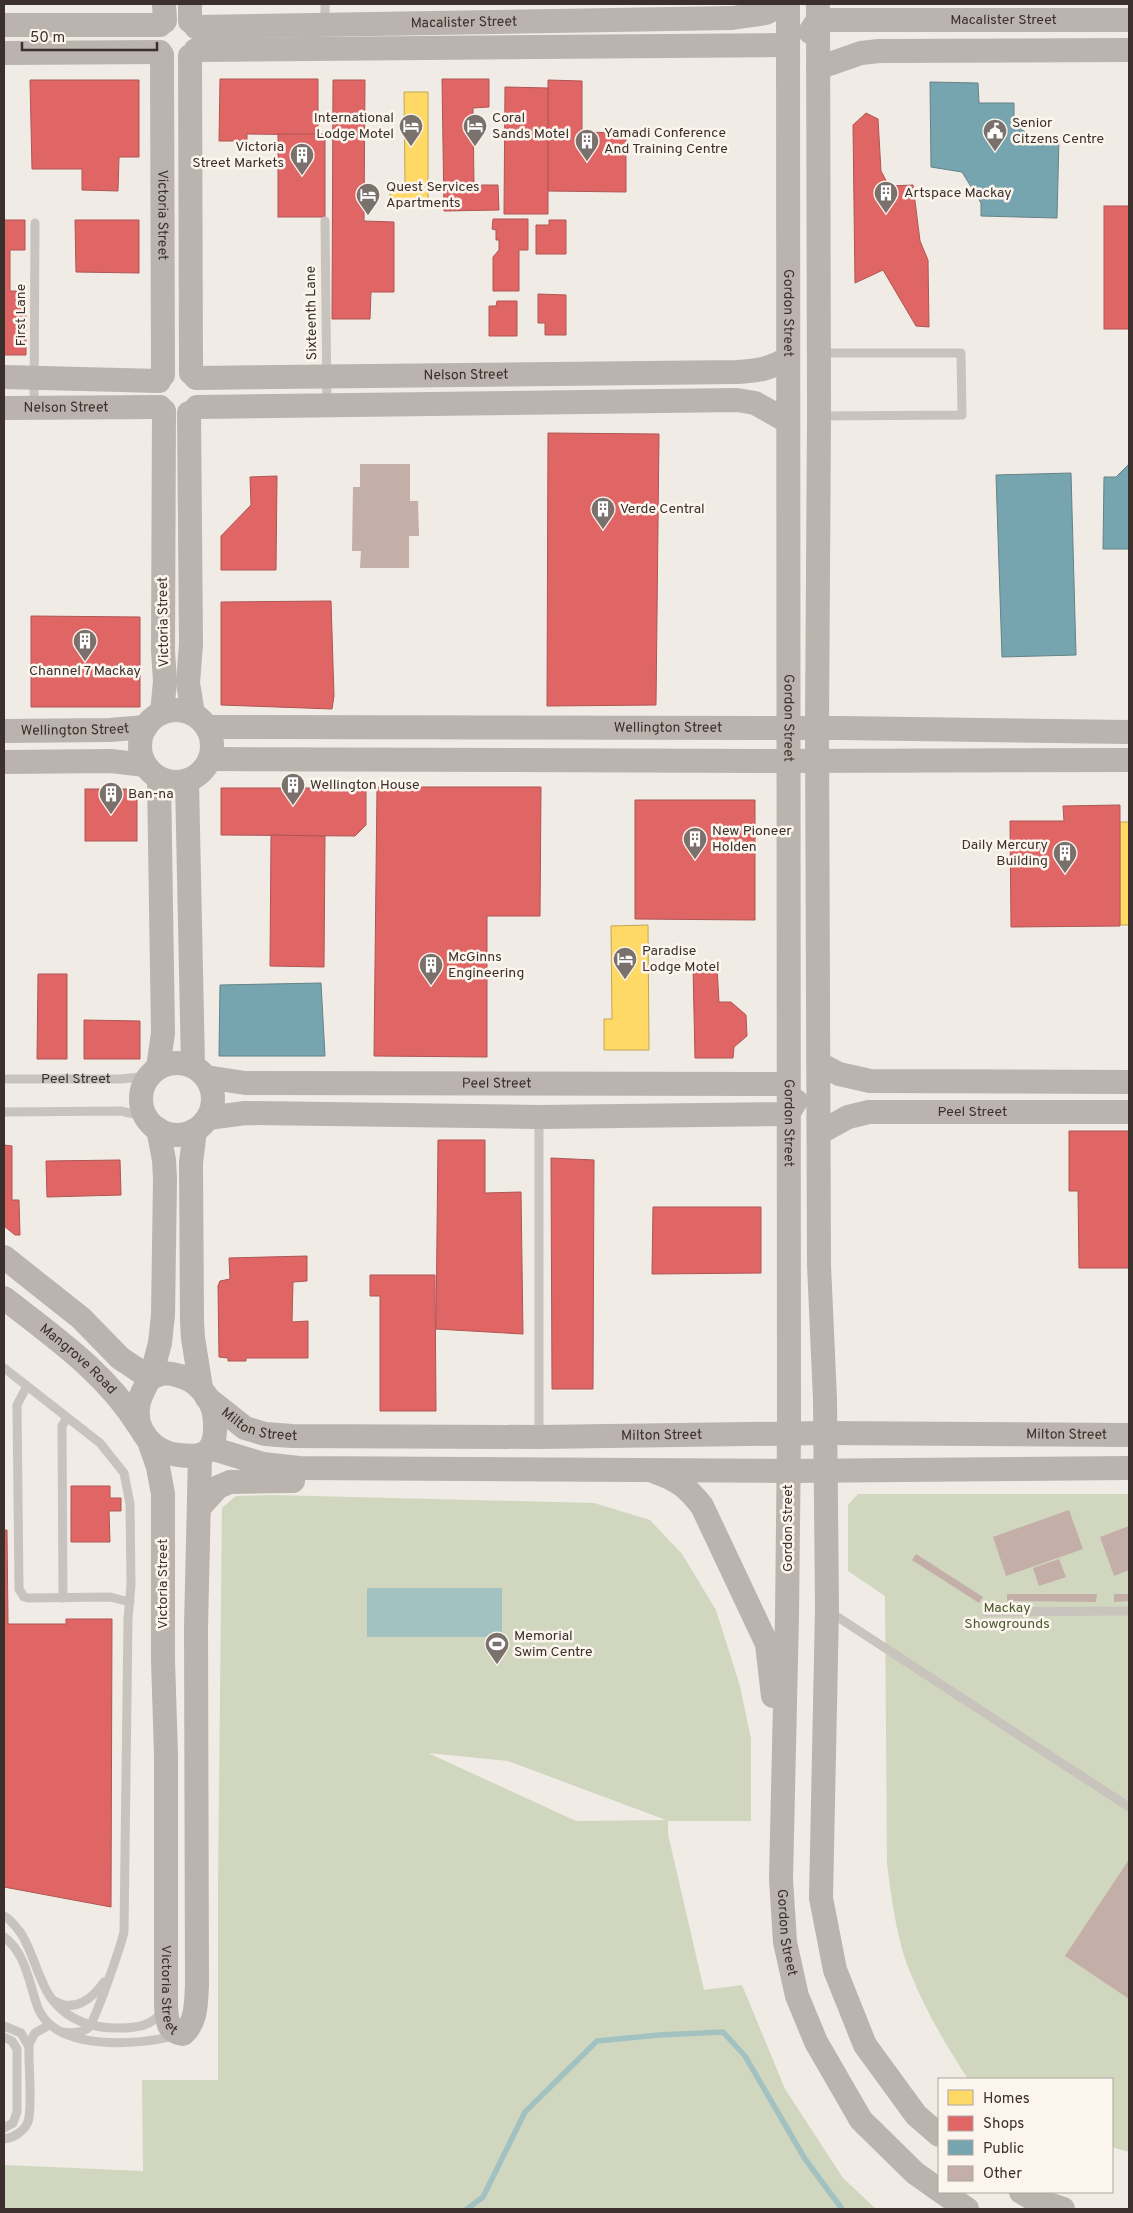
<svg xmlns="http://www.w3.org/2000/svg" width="1133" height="2213" font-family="Overpass,sans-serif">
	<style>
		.green { fill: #d1d6bf; fill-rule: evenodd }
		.water { fill: #a1c2c1 }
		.homes { fill: #ffd966; stroke: #c4a654 }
		.shops { fill: #e06666; stroke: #ae5654 }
		.public { fill: #76a5af; stroke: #648287 }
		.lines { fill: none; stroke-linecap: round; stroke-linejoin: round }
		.stream { stroke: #a1c2c1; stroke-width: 5.5 }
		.building { fill: #c3afa7 }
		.lane { stroke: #c9c3be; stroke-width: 9 }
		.secondary { stroke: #bab3ae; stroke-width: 24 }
		.labels { text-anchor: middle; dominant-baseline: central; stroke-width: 5; stroke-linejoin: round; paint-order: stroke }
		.street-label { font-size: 14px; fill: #3b302b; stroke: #fbf5ee }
		.poi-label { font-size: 14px; fill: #3b302b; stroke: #fbf5ee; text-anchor: start }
		.park-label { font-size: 14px; fill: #4a5a2e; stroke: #fbf5ee }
	</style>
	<rect width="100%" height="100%" fill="#f0ebe5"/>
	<g class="green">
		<path d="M858 1494H1129V2152L1112 2147V2079H968C946 2045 925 2010 910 1972 897 1941 891 1896 887 1863L885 1596 848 1571V1505Z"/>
		<path d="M274 1495 594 1503 650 1520 682 1554 716 1610 740 1686 751 1739V1821H668V1834L704 1990 742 1985 785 2089 843 2178 876 2209H4V2165L143 2171 142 2080H218V1886L222 1508 236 1496ZM428 1753 508 1761 666 1820 576 1821Z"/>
	</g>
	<rect class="water" x="367" y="1588" width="135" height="49"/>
	<g class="homes">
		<path d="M404 92H428V206L390 207V183H405Z"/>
		<rect x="1120" y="822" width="9" height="103"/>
		<path d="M648 925 649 1050H604V1019H612L611 926Z"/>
	</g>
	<g class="shops">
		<path d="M220 79H318V135L247 134V141H219Z"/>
		<path d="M442 79H489V107L473 108 474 185H498L499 210 444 211Z"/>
		<path d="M30 80H139V157H119L118 191 82 190V169H32Z"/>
		<path d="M333 80H365L364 221 394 222V292H371L370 319H332Z"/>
		<path d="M548 80 582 81V132L626 133V192L548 191Z"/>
		<path d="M505 87 548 88V214H504Z"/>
		<path d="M866 113 878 119 881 171 889 186 913 185 920 241 928 260 929 327 916 326 883 270 855 283 853 125Z"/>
		<rect x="278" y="134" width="47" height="83"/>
		<rect x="1104" y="206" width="25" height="123"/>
		<path d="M493 219H528V250H519V291H493V257L499 250V240H496V230L492 229Z"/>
		<path d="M4 220H25V250H10V291H26V355H4Z"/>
		<path d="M75 220H139V273L76 272Z"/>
		<path d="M549 220H566V254H536V225H549Z"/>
		<path d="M538 294 566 295V335H545V323H538Z"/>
		<path d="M497 301H517V336H489V306H496Z"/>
		<path d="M548 433 659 434 656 705 547 706Z"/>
		<path d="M277 476 276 570H221V536L251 505 250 477Z"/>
		<path d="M331 601 334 696 332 709 221 705V602Z"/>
		<path d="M31 616 140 617V707H31Z"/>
		<path d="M377 787H541L540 916H487V1057L374 1056Z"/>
		<path d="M221 788H366V825L355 836 221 835Z"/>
		<rect x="85" y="789" width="52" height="52"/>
		<path d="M635 800H755V920L635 919Z"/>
		<path d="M1120 805V926L1011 927 1010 821H1064L1063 806Z"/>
		<path d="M271 835 325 836 324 967 270 966Z"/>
		<path d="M693 967H717L719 1002H731L746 1015 747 1036 734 1047 733 1058H695Z"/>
		<path d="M38 974H67V1059H37Z"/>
		<path d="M84 1020 140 1021V1059H84Z"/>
		<path d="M1069 1131H1129V1268H1079L1078 1191H1069Z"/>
		<path d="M438 1140H485V1193L521 1192 523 1334 436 1329Z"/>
		<path d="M4 1145 12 1146V1200H19L20 1235H15L4 1226Z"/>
		<path d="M551 1158 594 1160 593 1389H552Z"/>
		<path d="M120 1160 121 1195 47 1197 46 1161Z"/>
		<path d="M653 1207H761V1273L652 1274Z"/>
		<path d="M307 1256V1281L293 1282 292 1322 308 1321V1358H246V1361H228V1358L219 1357 218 1286 220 1281 230 1279 229 1258Z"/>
		<path d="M370 1275H435L436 1411H380V1296H370Z"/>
		<path d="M71 1486H110V1498H121V1511H109L110 1542H71Z"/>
		<path d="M4 1530H7L8 1624H66V1619H112L111 1907 4 1887Z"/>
	</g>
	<g class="public">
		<path d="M930 82 978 83 979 103H1014V123L1031 137H1059L1057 218 981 216V203L962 172 931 167Z"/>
		<path d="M1129 464V549H1103L1104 477H1116Z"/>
		<path d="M1071 473 1076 655 1002 657 996 475Z"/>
		<path d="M321 983 325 1056H219L220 985Z"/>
	</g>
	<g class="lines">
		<path class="stream" d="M467 2209 483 2197 525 2112 597 2041 659 2035 723 2032 745 2056 805 2159 842 2209"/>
	</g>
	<g class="building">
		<path d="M360 464H410V501H418L419 536H409V568H360L361 551H352L353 487H360Z"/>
		<path d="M1069 1510 1083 1549 1006 1576 993 1537Z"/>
		<path d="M1129 1526V1570L1114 1576 1100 1537Z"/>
		<path d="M916 1554 983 1597 979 1603 912 1560Z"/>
		<path d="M1059 1559 1066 1577 1039 1586 1033 1568Z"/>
		<path d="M1007 1594H1097L1096 1602 1007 1601Z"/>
		<path d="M1114 1594H1129V1601L1114 1602Z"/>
		<path d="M1128 1861 1129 1862V1999L1065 1956Z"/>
	</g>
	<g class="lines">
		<g class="lane">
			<path d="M325 4V23"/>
			<path d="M325 221 327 403"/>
			<path d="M819 353H961L962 415 819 416"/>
			<path d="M34 407 35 223"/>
			<path id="s1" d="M4 1079H121L149 1076"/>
			<path d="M4 1112 121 1111 146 1117"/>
			<path d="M4 1368 100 1443 124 1473 130 1504 131 1585 128 1619 124 1932C121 1945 95 2022 88 2028 81 2034 70 2033 62 2032"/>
			<path d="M27 1386 17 1405 19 1589 24 1597 28 1598 110 1597 130 1602"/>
			<path d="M539 1437V1118"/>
			<path d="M63 1598 62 1426 67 1418"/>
			<path d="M830 1612 1129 1807"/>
			<path d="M986 1612 1129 1611"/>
			<path d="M4 1916C12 1920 17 1928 22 1935 31 1950 35 1966 42 1981 55 2014 84 2029 119 2028 137 2028 152 2026 163 2011"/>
			<path d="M4 1937C26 1953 29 1984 38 2008 56 2052 138 2045 175 2036"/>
			<path d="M55 2001C75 2013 93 1998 104 1982"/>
			<path d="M4 2026 21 2033 29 2047"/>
			<path d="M4 2037 12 2041 17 2049V2112L13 2123 4 2128"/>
			<path d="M4 2139C14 2138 24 2131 28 2122 33 2106 28 2062 29 2044L35 2033 49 2025"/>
		</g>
		<g class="secondary">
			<path d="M164 4 165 21"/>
			<path d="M190 4V21"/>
			<path id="s2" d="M788 4 789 1434 787 1616 781 1879 785 1942 797 1996 816 2042 861 2120 915 2173 939 2190"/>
			<path d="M818 4 819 416 817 728 819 1265 825 1399 827 1609 821 1898 835 1970 865 2045 916 2115 939 2135"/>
			<path d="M4 25H160"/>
			<path id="s3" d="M196 27 732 18 766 13 783 4"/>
			<path id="s4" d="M810 32 818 20H1129"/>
			<path d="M196 50 787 45"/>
			<path d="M4 53 160 52"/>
			<path id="s5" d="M162 55 163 375"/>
			<path d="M190 56 191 373"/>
			<path d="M818 68 861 53 879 51 1129 50"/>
			<path d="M4 377 159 381"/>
			<path id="s6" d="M196 378 737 372C757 371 771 369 788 358"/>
			<path d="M197 407 737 400 755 403 787 421"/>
			<path id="s7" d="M4 408 160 407"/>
			<path d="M189 413 191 644 188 683 193 714"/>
			<circle cx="176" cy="746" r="36"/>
			<path d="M162 713 165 681 163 651 164 411"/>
			<path id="s8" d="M207 727 841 728 1129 732"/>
			<path id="s9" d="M4 731 110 730 146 727"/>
			<path d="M210 759 788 761 1129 760"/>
			<path d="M4 762 111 761 145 765"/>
			<path d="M187 781 193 1066"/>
			<circle cx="177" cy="1099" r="36"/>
			<path d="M820 1064 839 1074 870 1081 1129 1082"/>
			<path d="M158 1068 163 1033 159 778"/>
			<path id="s10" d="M206 1077 245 1083 788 1084"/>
			<path d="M208 1118 245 1113 539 1117 788 1114 796 1101"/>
			<path d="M195 1130 191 1163 192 1321 193 1338 201 1388"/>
			<path id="s11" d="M819 1133 848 1117 869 1112H1129"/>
			<path d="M4 1257 81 1318 120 1358 150 1378"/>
			<path id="s12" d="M4 1298C54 1337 105 1372 139 1426"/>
			<path d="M164 1373C186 1375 199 1382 210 1402 216 1413 219 1444 206 1452 199 1457 188 1456 179 1455 154 1453 132 1430 139 1402 141 1394 146 1385 150 1378Z"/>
			<path d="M151 1377 160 1343 163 1315 165 1180 164 1160 158 1129"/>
			<path id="s13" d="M207 1398 245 1428 265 1434 292 1436 539 1437 825 1433 1129 1435"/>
			<path id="s14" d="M150 1444 158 1467 163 1494V1660L166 1755V2006C167 2020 167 2032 183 2034 197 2022 196 2002 197 1985L196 1627 200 1455"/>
			<path d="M210 1448 263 1464 299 1468 788 1471 1129 1468"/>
			<path d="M655 1472C678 1480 687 1487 702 1506L767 1644 773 1696"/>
			<path d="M199 1508 218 1487 230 1482 293 1481"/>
			<path d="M942 2192 967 2209"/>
			<path d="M1021 2192 1033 2199 1063 2209"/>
		</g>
	</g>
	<defs>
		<symbol id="hotel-pin" viewBox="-11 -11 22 30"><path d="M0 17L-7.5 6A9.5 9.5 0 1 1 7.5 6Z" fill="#7a716c" stroke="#fbf5ee"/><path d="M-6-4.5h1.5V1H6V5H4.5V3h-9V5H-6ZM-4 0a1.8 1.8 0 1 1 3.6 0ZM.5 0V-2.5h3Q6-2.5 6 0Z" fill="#fff"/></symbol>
		<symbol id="civic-pin" viewBox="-11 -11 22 30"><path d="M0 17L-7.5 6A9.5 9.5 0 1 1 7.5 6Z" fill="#7a716c" stroke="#fbf5ee"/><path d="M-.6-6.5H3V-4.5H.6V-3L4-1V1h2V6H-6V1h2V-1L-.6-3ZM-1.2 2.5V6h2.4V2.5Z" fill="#fff"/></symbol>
		<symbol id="building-pin" viewBox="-11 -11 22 30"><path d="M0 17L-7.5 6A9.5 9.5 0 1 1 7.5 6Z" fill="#7a716c" stroke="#fbf5ee"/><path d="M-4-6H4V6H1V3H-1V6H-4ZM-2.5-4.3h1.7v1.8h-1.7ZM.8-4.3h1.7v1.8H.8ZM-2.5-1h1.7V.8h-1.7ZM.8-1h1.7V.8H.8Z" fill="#fff"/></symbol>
		<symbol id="stadium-pin" viewBox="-11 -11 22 30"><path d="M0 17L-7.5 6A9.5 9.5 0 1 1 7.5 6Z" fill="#7a716c" stroke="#fbf5ee"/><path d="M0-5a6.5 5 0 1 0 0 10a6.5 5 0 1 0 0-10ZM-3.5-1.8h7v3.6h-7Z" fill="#fff"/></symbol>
	</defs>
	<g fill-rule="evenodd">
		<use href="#hotel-pin" x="397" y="112" width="28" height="38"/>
		<use href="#hotel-pin" x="461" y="112" width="28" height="38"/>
		<use href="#civic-pin" x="981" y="117" width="28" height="38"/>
		<use href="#building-pin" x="573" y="127" width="28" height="38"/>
		<use href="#building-pin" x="288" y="141" width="28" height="38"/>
		<use href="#building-pin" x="872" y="179" width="28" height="38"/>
		<use href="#hotel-pin" x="354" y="181" width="28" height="38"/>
		<use href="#building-pin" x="589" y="495" width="28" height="38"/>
		<use href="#building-pin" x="71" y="627" width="28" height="38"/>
		<use href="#building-pin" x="279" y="771" width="28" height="38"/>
		<use href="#building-pin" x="97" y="780" width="28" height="38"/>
		<use href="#building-pin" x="681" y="825" width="28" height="38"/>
		<use href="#building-pin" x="1051" y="839" width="28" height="38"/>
		<use href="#hotel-pin" x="611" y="945" width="28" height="38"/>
		<use href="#building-pin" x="417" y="951" width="28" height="38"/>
		<use href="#stadium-pin" x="483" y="1630" width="28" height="38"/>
	</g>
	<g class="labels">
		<g class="street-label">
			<text stroke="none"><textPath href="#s4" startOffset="200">Macalister Street</textPath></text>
			<text stroke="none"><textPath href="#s3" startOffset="268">Macalister Street</textPath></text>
			<text stroke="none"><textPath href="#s5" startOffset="160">Victoria Street</textPath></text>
			<text transform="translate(312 313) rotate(-91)">Sixteenth Lane</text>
			<text stroke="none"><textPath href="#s2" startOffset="309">Gordon Street</textPath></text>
			<text transform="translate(21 315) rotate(-90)">First Lane</text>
			<text stroke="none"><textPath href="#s6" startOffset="270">Nelson Street</textPath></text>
			<text stroke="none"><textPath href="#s7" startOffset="62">Nelson Street</textPath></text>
			<text transform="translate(164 622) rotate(-91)">Victoria Street</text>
			<text stroke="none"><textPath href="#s2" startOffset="714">Gordon Street</textPath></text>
			<text stroke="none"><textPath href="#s8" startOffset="461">Wellington Street</textPath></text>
			<text stroke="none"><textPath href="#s9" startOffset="71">Wellington Street</textPath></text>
			<text stroke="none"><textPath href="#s1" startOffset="72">Peel Street</textPath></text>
			<text stroke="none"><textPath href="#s10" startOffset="291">Peel Street</textPath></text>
			<text stroke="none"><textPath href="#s11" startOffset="158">Peel Street</textPath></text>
			<text stroke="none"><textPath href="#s2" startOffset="1119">Gordon Street</textPath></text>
			<text stroke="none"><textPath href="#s12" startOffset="96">Mangrove Road</textPath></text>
			<text stroke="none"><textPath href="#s13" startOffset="61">Milton Street</textPath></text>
			<text stroke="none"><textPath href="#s13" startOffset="871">Milton Street</textPath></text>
			<text stroke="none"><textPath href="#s13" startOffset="466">Milton Street</textPath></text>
			<text transform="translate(788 1528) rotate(-90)">Gordon Street</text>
			<text transform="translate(163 1584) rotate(-90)">Victoria Street</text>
			<text stroke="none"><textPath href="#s2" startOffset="1929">Gordon Street</textPath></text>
			<text stroke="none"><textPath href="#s14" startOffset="548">Victoria Street</textPath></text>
		</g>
		<g class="poi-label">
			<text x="394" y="118" text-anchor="end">International<tspan x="394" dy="16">Lodge Motel</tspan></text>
			<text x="492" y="118">Coral<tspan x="492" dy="16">Sands Motel</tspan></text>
			<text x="1012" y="123">Senior<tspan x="1012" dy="16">Citzens Centre</tspan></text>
			<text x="604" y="133">Yamadi Conference<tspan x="604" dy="16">And Training Centre</tspan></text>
			<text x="284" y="147" text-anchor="end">Victoria<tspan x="284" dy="16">Street Markets</tspan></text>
			<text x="386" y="187">Quest Services<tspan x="386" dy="16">Apartments</tspan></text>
			<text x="904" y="193">Artspace Mackay</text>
			<text x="620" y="509">Verde Central</text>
			<text x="85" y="671" text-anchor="middle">Channel 7 Mackay</text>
			<text x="310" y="785">Wellington House</text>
			<text x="128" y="794">Ban-na</text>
			<text x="712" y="831">New Pioneer<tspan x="712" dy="16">Holden</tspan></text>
			<text x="1048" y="845" text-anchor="end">Daily Mercury<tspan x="1048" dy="16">Building</tspan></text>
			<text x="642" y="951">Paradise<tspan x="642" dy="16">Lodge Motel</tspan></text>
			<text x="448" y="957">McGinns<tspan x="448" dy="16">Engineering</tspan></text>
			<text x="514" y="1636">Memorial<tspan x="514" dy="16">Swim Centre</tspan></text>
		</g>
		<g class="park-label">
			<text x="1007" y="1608">Mackay<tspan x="1007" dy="16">Showgrounds</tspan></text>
		</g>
	</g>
	<rect width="1133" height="2213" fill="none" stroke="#3b302b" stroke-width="10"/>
	<rect x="938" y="2078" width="175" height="115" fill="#fbf5ee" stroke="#aea6a0"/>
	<rect x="948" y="2090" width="25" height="15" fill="#ffd966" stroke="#aea6a0"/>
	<text x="983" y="2103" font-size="15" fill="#3b302b">Homes</text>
	<rect x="948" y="2116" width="25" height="15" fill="#e06666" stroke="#aea6a0"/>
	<text x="983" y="2128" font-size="15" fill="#3b302b">Shops</text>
	<rect x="948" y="2140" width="25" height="15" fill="#76a5af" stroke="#aea6a0"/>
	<text x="983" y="2153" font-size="15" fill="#3b302b">Public</text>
	<rect x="948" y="2166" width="25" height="15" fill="#c3afa7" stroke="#aea6a0"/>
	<text x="983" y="2178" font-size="15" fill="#3b302b">Other</text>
	<path d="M22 42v8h135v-8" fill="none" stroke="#3b302b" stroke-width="2.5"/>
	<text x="30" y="42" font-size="15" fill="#3b302b" stroke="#fbf5ee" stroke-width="4" paint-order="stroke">50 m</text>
</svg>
